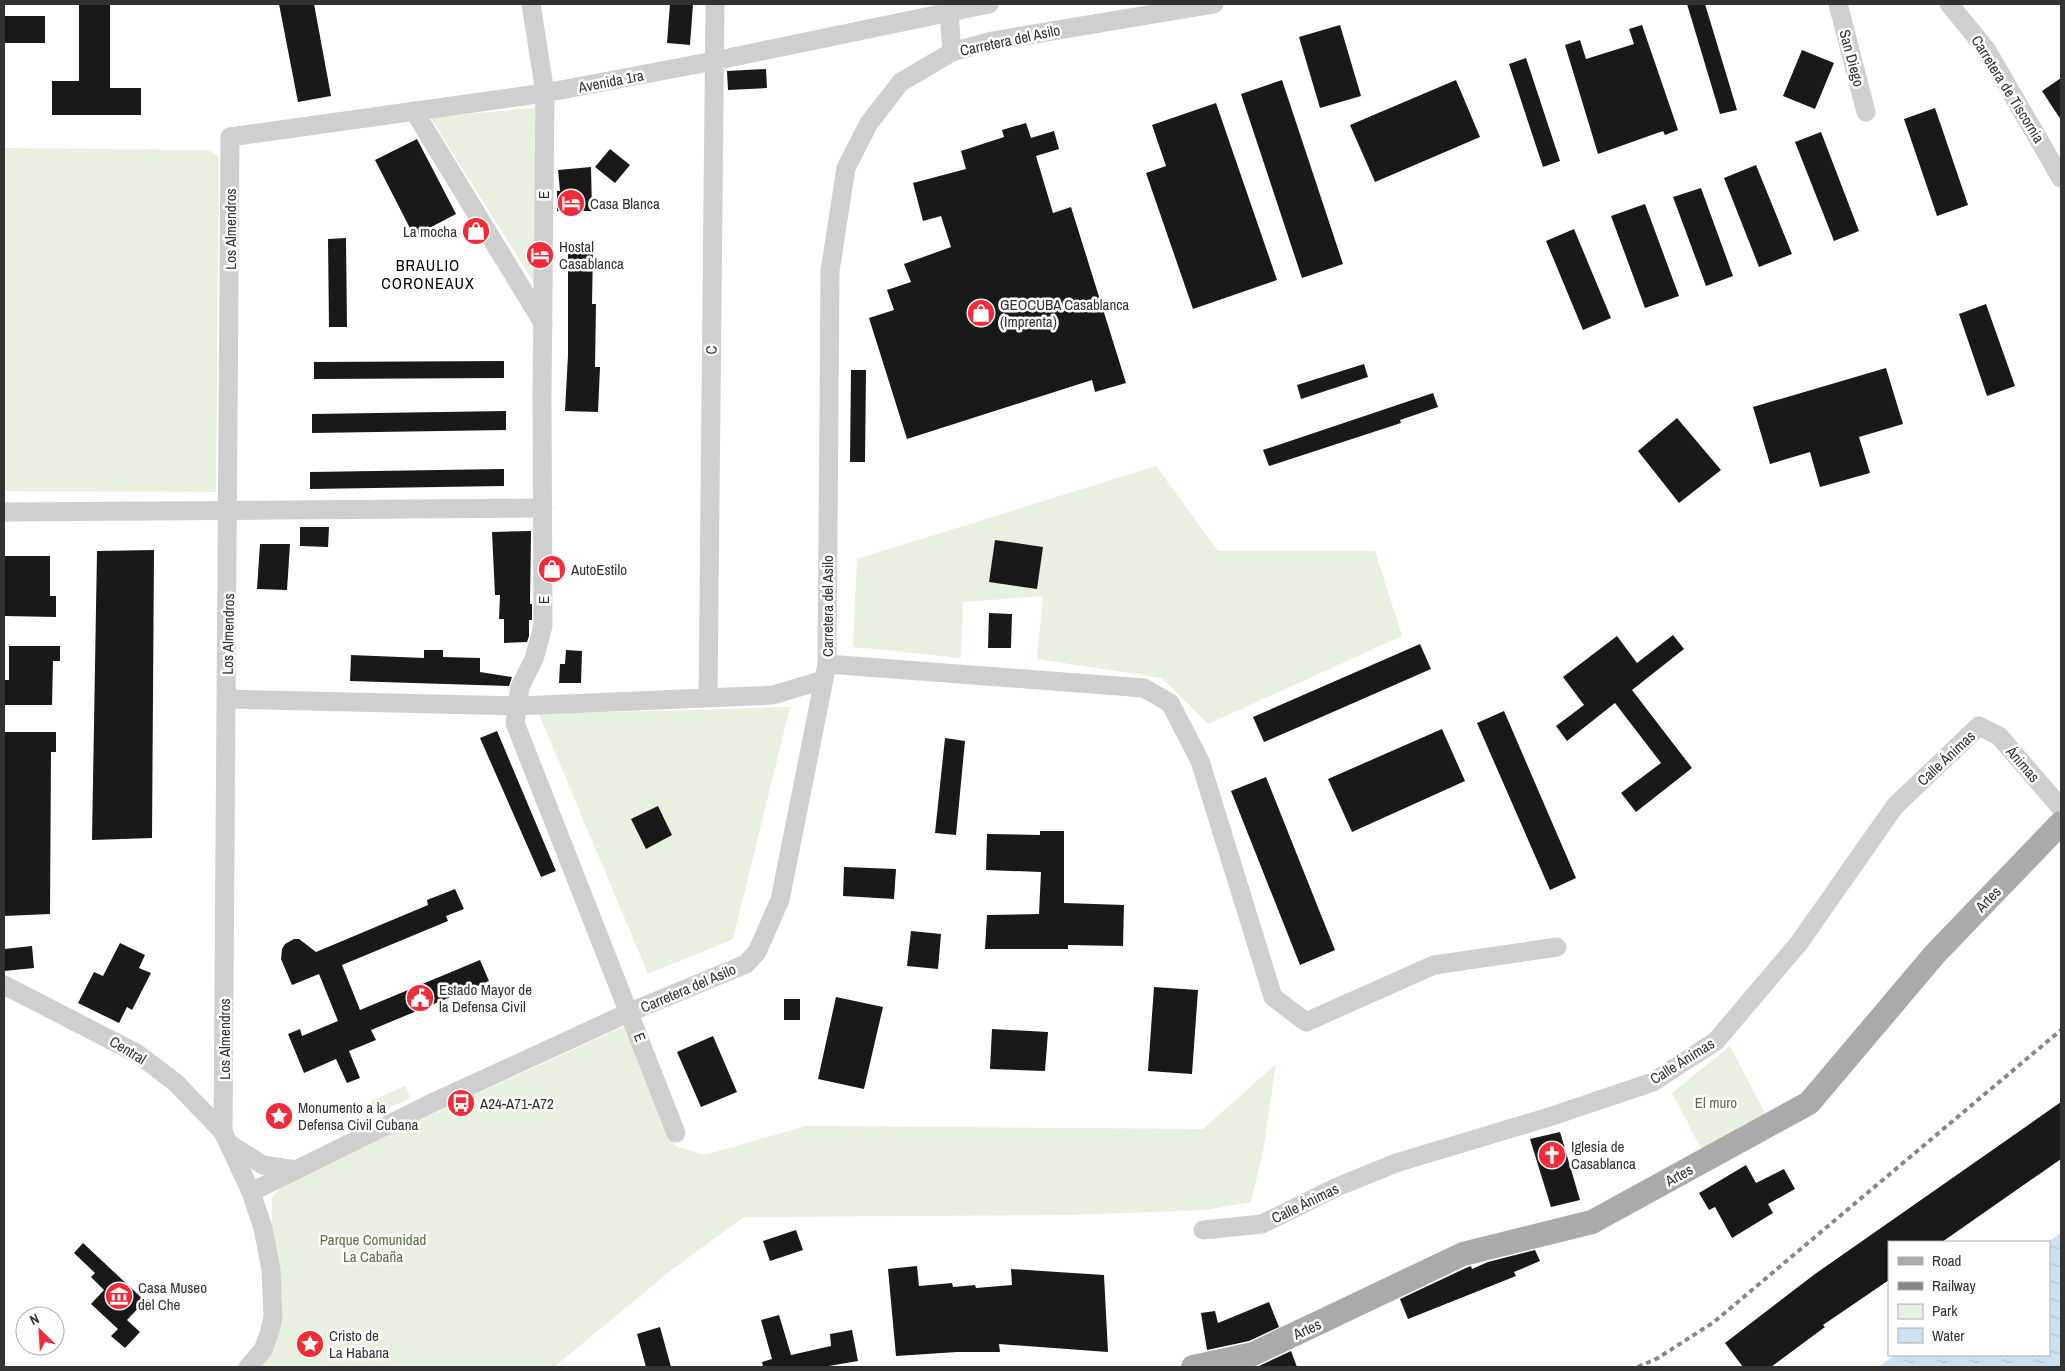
<svg xmlns="http://www.w3.org/2000/svg" width="2065" height="1371" font-family="'Archivo Narrow',sans-serif">
	<style>
		.green { fill: #e8f0e0 }
		.water { fill: url(#water-ripples) }
		.building { fill: #191919 }
		.lines { fill: none; stroke-linecap: round; stroke-linejoin: round }
		.minor { stroke: #cfcfcf; stroke-width: 19 }
		.major { stroke: #aaa; stroke-width: 24 }
		.rail { stroke: #878787; stroke-width: 4; stroke-dasharray: 5 4; stroke-linecap: butt }
		.labels { text-anchor: middle; dominant-baseline: central; stroke-width: 5; stroke-linejoin: round; paint-order: stroke }
		.street-label { font-size: 15px; fill: #323232; stroke: #fff }
		.poi-label { font-size: 15px; fill: #323232; stroke: #fff; text-anchor: start }
		.park-label { font-size: 15px; fill: #54733b; stroke: #fff }
		.neighbourhood-label { font-size: 16px; letter-spacing: 1px; fill: #000; stroke: #fff }
	</style>
	<defs>
		<pattern id="water-ripples" width="26" height="14" patternUnits="userSpaceOnUse" patternTransform="scale(1.25)"><rect width="26" height="14" fill="#cce2f0"/><path d="M2 4q2-2 4 0t4 0M15 11q2-2 4 0t4 0" fill="none" stroke="#b0c2ce"/></pattern>
	</defs>
	<rect width="100%" height="100%" fill="#fff"/>
	<g class="green">
		<path d="M535 108 534 283 430 117Z"/>
		<path d="M4 148 209 150 219 157 216 492 4 491Z"/>
		<path d="M1156 466 1218 551H1375L1402 636 1208 724 1162 678 1037 659 1043 596 963 602 961 658 853 647 857 559Z"/>
		<path d="M790 707 733 939 648 974 539 714Z"/>
		<path d="M625 1026 675 1146 705 1155 806 1126 1203 1129 1276 1064 1263 1152 1251 1202 1205 1210 1070 1215 744 1217 674 1268 554 1367H257L270 1348 272 1197 288 1180Z"/>
		<path d="M1730 1046 1766 1115 1702 1150 1672 1093Z"/>
		<path d="M405 1086 411 1098 366 1118 360 1106Z"/>
	</g>
	<path class="water" d="M2061 1233V1367H1878L1895 1355H2049L2048 1242Z"/>
	<g class="building">
		<path d="M79 4H110V88H141V115H52V81H79Z"/>
		<path d="M279 4H314L331 96 298 102Z"/>
		<path d="M670 4H693L690 45 667 43Z"/>
		<path d="M1687 4H1705L1737 110 1720 114Z"/>
		<rect x="4" y="16" width="41" height="27"/>
		<path d="M1340 25 1361 96 1320 108 1299 37Z"/>
		<path d="M1642 25 1678 130 1665 135 1663 131 1598 154 1565 45 1580 40 1586 59 1634 44 1629 29Z"/>
		<path d="M1802 50 1834 63 1815 109 1783 96Z"/>
		<path d="M1526 58 1560 161 1543 167 1509 64Z"/>
		<path d="M766 69 767 88 728 90 727 71Z"/>
		<path d="M2061 78V120L2042 91Z"/>
		<path d="M1282 80 1343 264 1302 278 1241 94Z"/>
		<path d="M1456 80 1480 137 1375 182 1350 125Z"/>
		<path d="M1216 103 1277 280 1193 309 1146 173 1166 166 1152 125Z"/>
		<path d="M1935 108 1968 205 1937 216 1904 119Z"/>
		<path d="M1026 123 1031 138 1054 131 1059 149 1036 156 1053 213 1071 207 1126 383 1095 392 1092 380 907 439 869 318 894 310 887 290 911 282 904 264 951 247 941 216 923 221 913 183 966 169 961 151 1004 137 1002 130Z"/>
		<path d="M1821 132 1859 231 1834 241 1795 142Z"/>
		<path d="M417 139 456 214 414 236 375 160Z"/>
		<path d="M610 149 630 165 615 183 595 167Z"/>
		<path d="M1756 165 1792 254 1759 267 1724 178Z"/>
		<path d="M591 167 592 211H557V191H560L558 170Z"/>
		<path d="M1701 188 1733 276 1706 286 1673 197Z"/>
		<path d="M1645 204 1679 296 1645 308 1611 216Z"/>
		<path d="M1574 229 1611 318 1583 330 1546 241Z"/>
		<path d="M346 238 347 327H329L328 239Z"/>
		<path d="M568 248 593 249 592 304H596L595 367H600L598 412 565 411 568 355Z"/>
		<path d="M1986 304 2015 386 1987 396 1959 314Z"/>
		<path d="M504 361V378L314 379V362Z"/>
		<path d="M1364 364 1368 377 1301 399 1297 385Z"/>
		<path d="M1886 368 1903 424 1859 437 1870 473 1820 487 1810 452 1770 464 1753 407Z"/>
		<path d="M851 370H866L865 462H850Z"/>
		<path d="M1433 393 1438 407 1400 420 1401 423 1269 466 1263 450Z"/>
		<path d="M506 411V430L312 433V414Z"/>
		<path d="M1677 418 1721 470 1679 503 1638 451Z"/>
		<path d="M504 469V486L310 489V472Z"/>
		<path d="M300 527H329L328 547 300 546Z"/>
		<path d="M531 531 530 604H532V620H529V636L527 642 504 643V619H499L500 595H495L492 532Z"/>
		<path d="M995 540 1043 547 1037 589 989 582Z"/>
		<path d="M260 544H290L287 590 257 589Z"/>
		<path d="M154 550 152 838 92 840 97 551Z"/>
		<path d="M5 556H50V596H56V617L5 616Z"/>
		<path d="M989 613 1012 614 1011 648H988Z"/>
		<path d="M1673 635 1684 649 1632 690 1692 768 1636 812 1621 793 1661 763 1615 703 1567 741 1556 726 1584 705 1563 677 1617 636 1637 663Z"/>
		<path d="M1420 644 1431 669 1264 742 1253 717Z"/>
		<path d="M9 646H60V661H53L52 705H5V680H9Z"/>
		<path d="M424 650H443V657L480 658V672L512 677 509 686 350 681 351 655 424 658Z"/>
		<path d="M566 650 582 651 581 683H559L560 664H565Z"/>
		<path d="M1504 711 1576 878 1550 890 1477 723Z"/>
		<path d="M1442 729 1465 781 1352 832 1328 779Z"/>
		<path d="M497 731 556 871 541 877 480 738Z"/>
		<path d="M4 732H56V752H51L50 914 4 916Z"/>
		<path d="M945 738 965 741 956 835 935 833Z"/>
		<path d="M1266 777 1335 950 1300 965 1231 791Z"/>
		<path d="M658 806 672 835 646 849 631 819Z"/>
		<path d="M1040 831H1064V903L1124 905 1123 946 1068 945V949H985L987 915 1039 914 1041 872 986 870 987 834 1040 835Z"/>
		<path d="M844 867 896 869 894 899 843 896Z"/>
		<path d="M455 889 464 909 446 916 448 921 342 965 360 1010 480 960 489 981 371 1030 376 1040 349 1051 360 1078 347 1083 336 1059 304 1073 288 1034 300 1029 302 1036 338 1021 319 974 292 985 281 959 282 949 285 944 294 939H299L316 952 428 905 427 900Z"/>
		<path d="M911 931 941 934 938 969 907 966Z"/>
		<path d="M120 943 145 955 139 968 151 973 132 1010 127 1007 119 1023 78 1003 94 972 103 976Z"/>
		<path d="M32 946 34 968 4 971V949Z"/>
		<path d="M1154 987 1198 990 1192 1074 1148 1071Z"/>
		<path d="M836 997 883 1007 864 1089 818 1079Z"/>
		<rect x="784" y="999" width="16" height="21"/>
		<path d="M992 1029 1048 1032 1045 1071 990 1069Z"/>
		<path d="M713 1036 737 1092 701 1107 677 1052Z"/>
		<path d="M2061 1102V1159L1942 1242H1889V1280L1823 1325 1825 1327 1771 1367H1743L1725 1343 1815 1274Z"/>
		<path d="M1560 1132 1580 1200 1551 1207 1530 1139Z"/>
		<path d="M1746 1165 1756 1183 1784 1169 1795 1189 1768 1204 1773 1213 1732 1238 1715 1207 1709 1210 1699 1193Z"/>
		<path d="M796 1230 803 1250 770 1261 763 1241Z"/>
		<path d="M83 1243 145 1301 127 1320 140 1332 125 1348 111 1336 118 1329 91 1304 104 1290 91 1277 95 1273 74 1253Z"/>
		<path d="M1535 1250 1540 1261 1514 1272 1516 1276 1408 1319 1400 1299 1468 1267 1471 1266 1472 1269 1488 1262Z"/>
		<path d="M917 1266 919 1286 952 1283 953 1287 975 1285 976 1288 1012 1285 1011 1269 1104 1275 1108 1352 999 1344 1000 1352H957L896 1356 888 1269Z"/>
		<path d="M1269 1302 1279 1327 1249 1341 1207 1350 1201 1313 1215 1311 1218 1323Z"/>
		<path d="M779 1315 791 1355 831 1346 830 1334 852 1330 858 1361 823 1367H763L762 1362 772 1359 761 1320Z"/>
		<path d="M660 1327 671 1367H646L637 1334Z"/>
		<path d="M1291 1351 1297 1367H1256L1259 1366Z"/>
	</g>
	<g class="lines">
		<g class="minor">
			<path d="M531 4 545 93 542 393 543 626 534 659 520 687 515 723 676 1133"/>
			<path d="M1838 4 1866 112"/>
			<path d="M1949 4 1986 49 2061 178"/>
			<path d="M949 12 952 52"/>
			<path d="M414 111 543 323"/>
			<path d="M4 512 543 508"/>
			<path d="M827 664 1144 688 1170 703 1200 761 1273 997 1306 1022 1434 965 1557 947"/>
			<path d="M708 697 715 4"/>
			<path d="M227 699 518 706 773 695 823 680"/>
			<path d="M4 985 138 1054 176 1083 223 1132 251 1192 263 1228 271 1270 273 1317 269 1334 263 1350 248 1367"/>
			<path d="M223 1132 230 137 545 93 714 61 989 4"/>
			<path d="M231 1145 263 1165 296 1170"/>
			<path d="M251 1192 430 1104 630 1012 746 964 757 952 780 900 827 664 830 271 846 168 869 123 901 82 952 52 992 41 1214 4"/>
			<path d="M1203 1230 1262 1224 1337 1187 1396 1163 1549 1117 1653 1082 1716 1041 1799 943 1895 806 1979 726 1999 736 2061 808"/>
		</g>
		<path class="major" d="M1193 1367 1253 1354 1463 1254 1592 1222 1809 1103 1935 954 2061 823"/>
		<path class="rail" d="M1638 1367 1658 1358 1714 1322 2061 1030"/>
	</g>
	<defs>
		<symbol id="hotel-disc" viewBox="-11 -11 22 22"><circle r="9.5" fill="#f32a37" stroke="#fff"/><path d="M-6-4.5h1.5V1H6V5H4.5V3h-9V5H-6ZM-4 0a1.8 1.8 0 1 1 3.6 0ZM.5 0V-2.5h3Q6-2.5 6 0Z" fill="#fff"/></symbol>
		<symbol id="shop-disc" viewBox="-11 -11 22 22"><circle r="9.5" fill="#f32a37" stroke="#fff"/><path d="M-5-2.5h2.3a2.7 3.5 0 0 1 5.4 0H5L5.5 6h-11ZM-1.5-2.5h3a1.5 2.3 0 0 0-3 0Z" fill="#fff"/></symbol>
		<symbol id="civic-disc" viewBox="-11 -11 22 22"><circle r="9.5" fill="#f32a37" stroke="#fff"/><path d="M-.6-6.5H3V-4.5H.6V-3L4-1V1h2V6H-6V1h2V-1L-.6-3ZM-1.2 2.5V6h2.4V2.5Z" fill="#fff"/></symbol>
		<symbol id="bus-disc" viewBox="-11 -11 22 22"><circle r="9.5" fill="#f32a37" stroke="#fff"/><path d="M-5-6H5V4H4V6H2V4H-2V6H-4V4H-5ZM-3.5-4V0h7V-4ZM-3.5 1.2v1.5H-2V1.2ZM2 1.2v1.5H3.5V1.2Z" fill="#fff"/></symbol>
		<symbol id="sight-disc" viewBox="-11 -11 22 22"><circle r="9.5" fill="#f32a37" stroke="#fff"/><path d="M0-6L1.8-2.2L6-1.7L2.9 1.2L3.7 5.4L0 3.3L-3.7 5.4L-2.9 1.2L-6-1.7L-1.8-2.2Z" fill="#fff"/></symbol>
		<symbol id="church-disc" viewBox="-11 -11 22 22"><circle r="9.5" fill="#f32a37" stroke="#fff"/><path d="M-1.2-6h2.4v3.5h3.3v2.4h-3.3V6h-2.4V-.1h-3.3v-2.4h3.3Z" fill="#fff"/></symbol>
		<symbol id="museum-disc" viewBox="-11 -11 22 22"><circle r="9.5" fill="#f32a37" stroke="#fff"/><path d="M0-6L6-3V-2H-6V-3ZM-5-1h2V3h-2ZM-1-1h2V3h-2ZM3-1h2V3H3ZM-6 4H6V6H-6Z" fill="#fff"/></symbol>
	</defs>
	<g fill-rule="evenodd">
		<use href="#hotel-disc" x="555" y="187" width="32" height="32"/>
		<use href="#shop-disc" x="460" y="215" width="32" height="32"/>
		<use href="#hotel-disc" x="524" y="239" width="32" height="32"/>
		<use href="#shop-disc" x="965" y="297" width="32" height="32"/>
		<use href="#shop-disc" x="536" y="553" width="32" height="32"/>
		<use href="#civic-disc" x="404" y="982" width="32" height="32"/>
		<use href="#bus-disc" x="445" y="1087" width="32" height="32"/>
		<use href="#sight-disc" x="263" y="1100" width="32" height="32"/>
		<use href="#church-disc" x="1536" y="1139" width="32" height="32"/>
		<use href="#museum-disc" x="103" y="1280" width="32" height="32"/>
		<use href="#sight-disc" x="294" y="1328" width="32" height="32"/>
	</g>
	<g class="labels">
		<g class="street-label">
			<text transform="translate(1010 40) rotate(-12)">Carretera del Asilo</text>
			<text transform="translate(1852 58) rotate(75)">San Diego</text>
			<text transform="translate(611 81) rotate(-11)">Avenida 1ra</text>
			<text transform="translate(2008 89) rotate(58)">Carretera de Tiscornia</text>
			<text transform="translate(543 195) rotate(-90)">E</text>
			<text transform="translate(230 229) rotate(-90)">Los Almendros</text>
			<text transform="translate(711 350) rotate(-89)">C</text>
			<text transform="translate(543 600) rotate(-90)">E</text>
			<text transform="translate(827 606) rotate(-90)">Carretera del Asilo</text>
			<text transform="translate(228 634) rotate(-89)">Los Almendros</text>
			<text transform="translate(1946 758) rotate(-43)">Calle Ánimas</text>
			<text transform="translate(2023 764) rotate(49)">Ánimas</text>
			<text transform="translate(1988 899) rotate(-46)">Artes</text>
			<text transform="translate(688 988) rotate(-23)">Carretera del Asilo</text>
			<text transform="translate(640 1037) rotate(69)">E</text>
			<text transform="translate(224 1039) rotate(-90)">Los Almendros</text>
			<text transform="translate(128 1050) rotate(31)">Central</text>
			<text transform="translate(1682 1061) rotate(-32)">Calle Ánimas</text>
			<text transform="translate(1679 1175) rotate(-29)">Artes</text>
			<text transform="translate(1305 1203) rotate(-26)">Calle Ánimas</text>
			<text transform="translate(1307 1329) rotate(-25)">Artes</text>
		</g>
		<g class="poi-label">
			<text x="590" y="203">Casa Blanca</text>
			<text x="457" y="231" text-anchor="end">La mocha</text>
			<text x="559" y="246">Hostal<tspan x="559" dy="17">Casablanca</tspan></text>
			<text x="1000" y="304">GEOCUBA Casablanca<tspan x="1000" dy="17">(Imprenta)</tspan></text>
			<text x="571" y="569">AutoEstilo</text>
			<text x="439" y="989">Estado Mayor de<tspan x="439" dy="17">la Defensa Civil</tspan></text>
			<text x="480" y="1103">A24-A71-A72</text>
			<text x="298" y="1107">Monumento a la<tspan x="298" dy="17">Defensa Civil Cubana</tspan></text>
			<text x="1571" y="1146">Iglesia de<tspan x="1571" dy="17">Casablanca</tspan></text>
			<text x="138" y="1287">Casa Museo<tspan x="138" dy="17">del Che</tspan></text>
			<text x="329" y="1335">Cristo de<tspan x="329" dy="17">La Habana</tspan></text>
		</g>
		<g class="park-label">
			<text x="1716" y="1102">El muro</text>
			<text x="373" y="1239">Parque Comunidad<tspan x="373" dy="17">La Cabaña</tspan></text>
		</g>
		<g class="neighbourhood-label">
			<text x="428" y="265">BRAULIO<tspan x="428" dy="18">CORONEAUX</tspan></text>
		</g>
	</g>
	<rect width="2065" height="1371" fill="none" stroke="#323232" stroke-width="10"/>
	<rect x="1888" y="1241" width="162" height="115" fill="#ffffff" stroke="#adadad"/>
	<rect x="1898" y="1257" width="25" height="8" fill="#aaaaaa" stroke="#adadad"/>
	<text x="1932" y="1266" font-size="15" fill="#323232">Road</text>
	<rect x="1898" y="1282" width="25" height="8" fill="#878787" stroke="#adadad"/>
	<text x="1932" y="1291" font-size="15" fill="#323232">Railway</text>
	<rect x="1898" y="1304" width="25" height="15" fill="#e8f0e0" stroke="#adadad"/>
	<text x="1932" y="1316" font-size="15" fill="#323232">Park</text>
	<rect x="1898" y="1328" width="25" height="15" fill="url(#water-ripples)" stroke="#adadad"/>
	<text x="1932" y="1341" font-size="15" fill="#323232">Water</text>
	<g transform="translate(40 1331) rotate(335)"><circle r="24" fill="#ffffff" stroke="#adadad"/>
	<path d="M0-4L9 19L0 12L-9 19Z" fill="#f32a37"/>
	<text y="-8" font-size="14" font-weight="bold" text-anchor="middle" fill="#323232">N</text>
	</g>
</svg>
